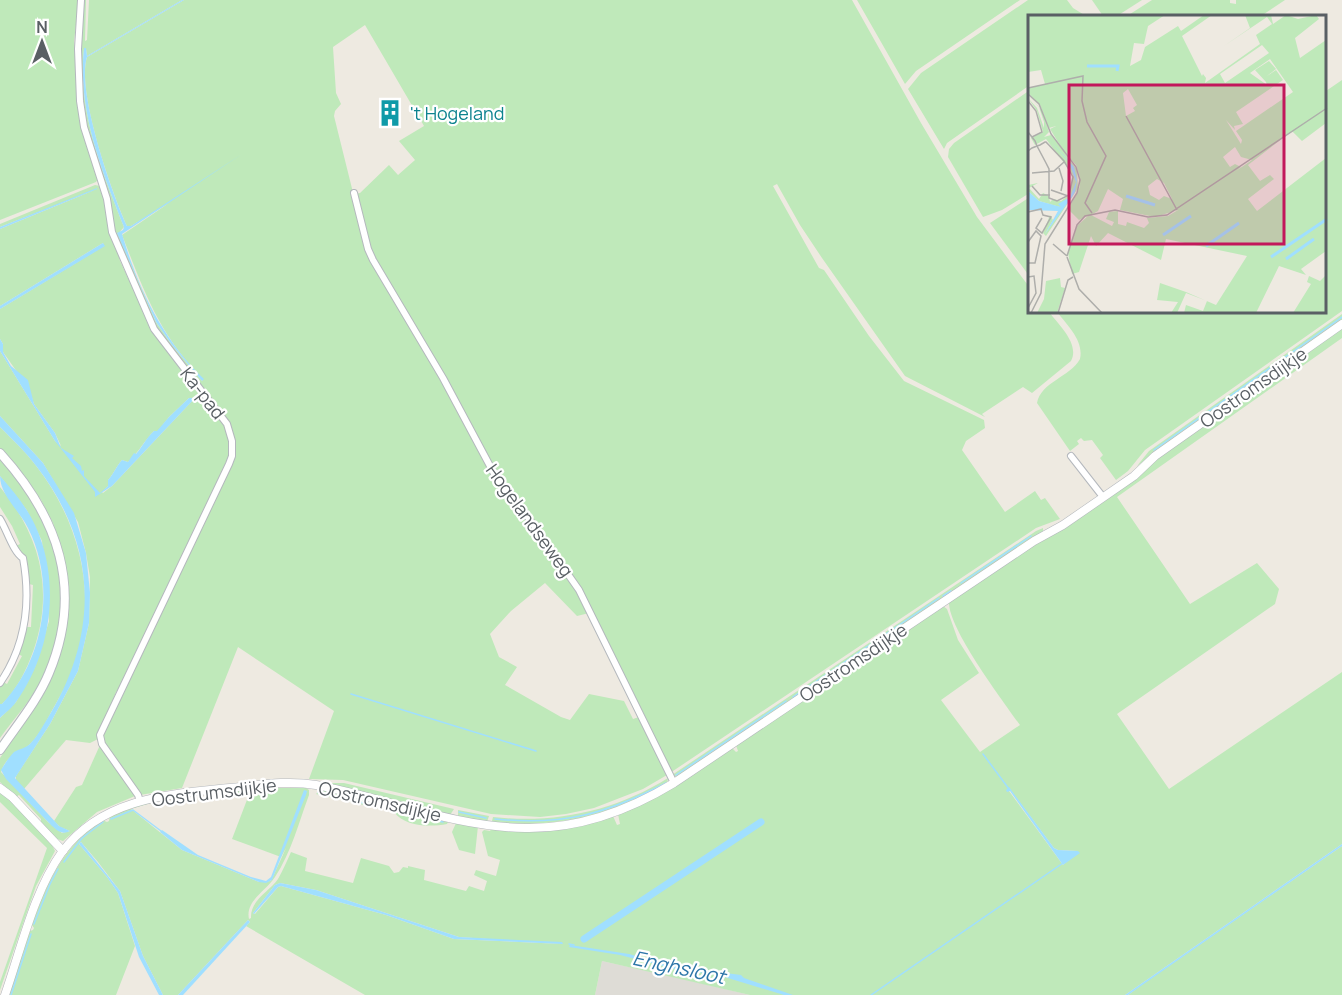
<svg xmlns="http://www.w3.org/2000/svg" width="1342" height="995" font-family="Manrope,sans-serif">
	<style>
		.industrial { fill: #dedcd6 }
		.green { fill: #bfe9ba; fill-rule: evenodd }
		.water { fill: #a0dfff }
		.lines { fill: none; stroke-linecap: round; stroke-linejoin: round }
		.stream { stroke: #a0dfff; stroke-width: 1.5 }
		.canal { stroke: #a0dfff; stroke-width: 7 }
		.minor-casing { stroke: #b4b8bd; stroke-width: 8 }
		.tertiary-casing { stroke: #b4b8bd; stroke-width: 9 }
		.secondary-casing { stroke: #b5babf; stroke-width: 10 }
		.minor { stroke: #fff; stroke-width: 6 }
		.tertiary { stroke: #fff; stroke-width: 8 }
		.secondary { stroke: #fff; stroke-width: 8 }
		.labels { text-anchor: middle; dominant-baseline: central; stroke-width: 4.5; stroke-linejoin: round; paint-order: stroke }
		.culture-label { font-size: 18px; fill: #0d838f; stroke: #fff; text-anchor: start }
		.street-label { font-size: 18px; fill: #595f64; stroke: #fff }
		.water-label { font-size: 20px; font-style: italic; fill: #2f77a9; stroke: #fff }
		.inset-river { fill: none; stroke: #a0dfff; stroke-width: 3 }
		.inset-road { fill: none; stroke: #aeaeab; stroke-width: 1.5 }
		.view { fill: #c2185b; fill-opacity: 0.15; stroke: #c2185b; stroke-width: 3 }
		.inset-edge { fill: none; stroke: #595f64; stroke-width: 3 }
	</style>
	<rect width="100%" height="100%" fill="#eeeae1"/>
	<path class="industrial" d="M602 961 696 982 750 995H595Z"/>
	<g class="green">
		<path d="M0 0H79L74 41 78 101 98 179 96 182 0 220Z"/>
		<path d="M83 0H86L85 41 87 40 89 0H182L87 56 86 49 84 48C77 110 102 171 124 227L118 234 156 322 172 345 202 381 203 379C159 335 144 291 122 235L169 203 131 226H127C112 193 76 91 87 57L184 0H852L921 123 977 217 1030 288V312H1049C1059 325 1080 344 1071 361L1032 393 1023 387 982 414 985 417 905 376 822 258 800 225 777 184 773 186 819 268 824 270 869 336 904 381 984 420 985 428 966 441 962 450 1005 512 1035 491 1041 500 1045 498 1060 519 1036 528 670 773 580 589 529 514 499 480 433 358 375 260 370 249 355 194 360 193 389 165 398 175 415 160 399 141 424 126 365 25 333 47 336 93 341 104 335 111 334 116 367 249 372 261 431 360 497 482 517 504 567 574 589 613 577 616 545 583 511 611 490 634 499 657 517 667 505 685 561 717 570 720 589 694 624 701 633 719 639 717 667 775 643 789 594 808 566 814 540 817 491 814 343 780 309 779 334 711 238 647 182 788 140 795 104 743 102 735 231 464 234 453V441L228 423 152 322 113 231 109 198 89 138 81 101 79 64Z"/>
		<path d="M857 0H1020L916 71 905 84Z"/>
		<path d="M1028 0H1067L1073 8 1086 16H1030V85L957 136 947 143 944 149 908 89 921 73Z"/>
		<path d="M1092 0H1142L1117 16H1103Z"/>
		<path d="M1152 0H1230V3L1236 4V0H1285L1261 16H1127Z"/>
		<path d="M1342 80V311L1145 450 1128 471 1116 480 1100 458 1103 455 1092 440 1084 441 1081 438 1077 441 1079 444 1070 451 1037 403C1041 382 1070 377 1080 359 1084 341 1068 326 1057 312H1326V91Z"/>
		<path d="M1030 90V190L1028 194 1002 210 983 217 948 157 949 149 954 143Z"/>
		<path d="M95 185 100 186 103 189 120 261 148 321 222 420 229 435 230 455 121 685 116 692 98 739 90 743 66 740 24 789 16 781V776L50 724 78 671 89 623 90 577 86 553 78 522 43 463 0 416V351L55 441 61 446 55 433 34 404 29 389 3 352V344L0 339V309L104 246 103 243 0 306V229L97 189 0 227V224ZM189 398 194 399 112 486 103 493 102 492 109 485 108 480C114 473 116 467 122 460L128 462C139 452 144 441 154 431L157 432 169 417Z"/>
		<path d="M1030 197V277L990 223Z"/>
		<path d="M1342 314V320L1137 466 1149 451Z"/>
		<path d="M1342 327V338L1117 497 1190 604 1257 563 1279 589 1275 604 1117 714 1169 789 1342 672V844L1125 995H750L602 961 595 995H365L246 926 250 922 248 920 178 995H163L143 956 120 891 98 862 81 842 79 844 107 877 118 893 135 946 116 995H8L30 931 33 930 34 928 32 925C46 884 64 845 102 820L107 822 109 821 110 815 150 801 151 803 131 809 182 850 259 882 271 881 286 848 281 857 232 839 250 792 223 795 226 791 253 788 255 792 258 791V788H306L309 790V795C299 822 291 853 275 877 266 891 245 901 249 919L251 918C250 900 269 892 278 879 283 870 287 861 291 852L307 858 305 871 353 883 361 858 389 866 394 873 399 872 403 867 408 868V866L425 870 424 880 466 891 469 886 484 891 487 881 474 875 476 870 496 876 500 860 488 856 482 832 484 830 490 831 492 828 554 830 580 826 613 816 617 825 620 824 618 814C660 798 695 772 732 748L736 752 738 751 736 745 943 606 947 609 958 640 979 673 941 700 980 752 1020 725C1003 701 947 627 949 601L1156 460ZM1009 788 1054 848 1058 850 1078 851 1063 865 1009 791ZM280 883 316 890 459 937 563 944 454 939 386 915 281 886 278 887 255 914 253 913 275 885Z"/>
		<path d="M0 427C13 440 26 452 37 467 80 523 99 597 74 665 68 684 57 701 48 718 43 727 37 738 29 745 17 755 7 754 1 772L48 822 62 833 70 831 60 827 54 821 76 787 82 785 100 745 135 793V796L97 812 63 841 57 839 41 823V819L19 795 16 797 0 782V758L38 701 62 643 63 555 53 523 41 500 25 477 0 449Z"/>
		<path d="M0 459C8 468 17 477 24 487 63 542 72 612 44 674 34 698 15 717 0 738V718L16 702 35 667 49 621 42 541 26 509 0 476Z"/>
		<path d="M0 487C40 535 54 589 34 649 26 671 18 688 2 704H0V686L3 682 7 684 22 656 18 654 26 627H31L33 585 29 584 16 546 20 544 12 526 0 507Z"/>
		<path d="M1043 528V533L678 777 672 775 1036 531Z"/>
		<path d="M668 778 667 784C604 817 565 827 493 823L492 821 493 817C555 824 615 811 668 778Z"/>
		<path d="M315 783H344L454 809 450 815Z"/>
		<path d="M321 790 444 819 448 822 447 824C430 827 405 827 394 812L316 794Z"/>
		<path d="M0 793 10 799 52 845 55 851 36 886 0 990V982L47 848 0 802Z"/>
		<path d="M458 810 489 816 487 822 458 816Z"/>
		<path d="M456 823 478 826 475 854 459 850 452 832Z"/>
		<path d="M1342 846V995H1128L1143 984Z"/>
	</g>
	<g class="water">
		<path d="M182 0H184L87 57C76 90 112 194 127 226H131L242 154 122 234C138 288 163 340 204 379L202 381 172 345 156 322 117 233 123 230 124 227C102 171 77 110 84 48H86L87 56Z"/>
		<path d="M97 188V189L0 229V227Z"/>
		<path d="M103 243 105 246 0 309V306Z"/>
		<path d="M0 339 3 344V352L11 366 28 380 34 404 55 433 61 448 74 456 72 458 81 466 82 471 84 470V476L100 493 108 486V480C114 473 116 467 122 460L128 462 134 453 136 454C143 446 146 438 154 431H157L169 417 189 398H195L112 486 95 497V492L55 441 0 351Z"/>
		<path d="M0 416 43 463 74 513 86 553 90 593 89 623 78 671 50 724 15 778 59 826 70 831C62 835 58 831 52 826L6 779 1 770C4 765 9 757 14 752 19 749 26 748 30 744 36 738 41 729 46 721 99 637 99 547 37 467 26 452 13 440 0 427Z"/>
		<path d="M0 476C14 492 26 506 35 525 61 581 52 652 16 702 12 708 5 713 0 718V704H2C45 659 56 583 28 528 19 510 0 495 0 476Z"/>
		<path d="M1009 787 1054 848 1058 850 1078 851 1080 853 1063 865 1010 791 1007 792 1006 790Z"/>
		<path d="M304 790 307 791 306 795 272 880 266 883 259 882 182 850 160 832 162 830 198 855 251 877 266 881 271 877Z"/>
		<path d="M81 842 120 891 143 956 163 995H159L139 957 118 893 107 877 79 844Z"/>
		<path d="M1342 844V846L1128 995H1125Z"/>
		<path d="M280 883 316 890 459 937 562 942 563 944 454 939 386 915 281 886 278 887 254 914 253 913 275 885Z"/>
		<path d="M248 920 250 922 183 995H178Z"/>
		<path d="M570 945 629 954 671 966 741 975 744 978 793 995H784L718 975 675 969 620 955 569 947Z"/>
	</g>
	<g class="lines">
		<g class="stream">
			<path d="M1154 450 1342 317"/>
			<path d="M961 583 1031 536"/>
			<path d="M943 596 951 591"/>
			<path d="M351 694 536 751"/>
			<path d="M793 697 939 598"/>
			<path d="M983 754 1009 789"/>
			<path d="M676 775 786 701"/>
			<path d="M318 792 443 822"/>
			<path d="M459 812 486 818"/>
			<path d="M111 819 133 810 161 831"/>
			<path d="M495 819C563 826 606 814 666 783"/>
			<path d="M64 862 82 838 103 822"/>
			<path d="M34 924 50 884 58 869"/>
			<path d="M569 944 574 945"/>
			<path d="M664 964 677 966"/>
			<path d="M11 995 31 934"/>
			<path d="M871 995 1063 863"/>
		</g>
		<path class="canal" d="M584 939 761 822"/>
		<defs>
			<g id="minor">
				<path d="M81 0 78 49 80 101 84 127 107 199 112 232 154 329 227 424 232 441V456L229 464 100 735 102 744 138 795 140 801"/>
				<path d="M354 193 368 249 373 260 443 378 498 481 518 503 579 590 674 783"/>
				<path d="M1071 456 1103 497"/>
				<path d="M0 519C7 530 13 552 23 558 31 602 26 645 0 683"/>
			</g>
			<g id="tertiary">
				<path d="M0 788 12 797 63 851"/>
				<path d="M5 995C21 949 34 891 62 852 102 798 169 794 230 788 259 785 288 780 316 785 385 798 454 827 525 828 579 829 628 811 674 783L1034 541 1063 525 1134 476 1155 456 1342 324"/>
			</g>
			<path id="secondary" d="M0 453C58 517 84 589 49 673 38 700 17 725 0 750"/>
		</defs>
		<use href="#minor" class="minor-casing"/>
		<use href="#tertiary" class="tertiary-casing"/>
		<use href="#secondary" class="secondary-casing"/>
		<use href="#minor" class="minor"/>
		<use href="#tertiary" class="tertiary"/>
		<use href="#secondary" class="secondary"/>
	</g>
	<defs>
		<symbol id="building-bare" viewBox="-9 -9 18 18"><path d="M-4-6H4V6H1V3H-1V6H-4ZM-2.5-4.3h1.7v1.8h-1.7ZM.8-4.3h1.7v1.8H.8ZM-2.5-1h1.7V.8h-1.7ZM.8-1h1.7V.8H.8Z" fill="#0f9aa8" stroke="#fff" stroke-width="2.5" paint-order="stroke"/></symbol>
	</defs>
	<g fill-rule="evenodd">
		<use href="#building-bare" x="371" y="94" width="38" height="38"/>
	</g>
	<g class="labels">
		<g class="culture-label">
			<text x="410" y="113">'t Hogeland</text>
		</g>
		<g class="street-label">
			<text transform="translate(1253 387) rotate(-35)">Oostromsdijkje</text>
			<text transform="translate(203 393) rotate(52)">Ka-pad</text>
			<text transform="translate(530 520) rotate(54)">Hogelandseweg</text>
			<text transform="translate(853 662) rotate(-34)">Oostromsdijkje</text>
			<text transform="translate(214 792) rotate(-7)">Oostrumsdijkje</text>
			<text transform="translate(380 801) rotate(13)">Oostromsdijkje</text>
		</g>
		<g class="water-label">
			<text transform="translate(679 967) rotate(12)">Enghsloot</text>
		</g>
	</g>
	<g transform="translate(1028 15)">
		<rect width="298" height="298" fill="#eeeae1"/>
		<path d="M0 0H137L120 11 116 29 106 28 102 51 113 45 117 32 150 11 153 16 176 0H184L154 21 174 61 175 59 178 63 177 68 232 29 228 20 244 9 239 2 196 31 222 13 217 0H243L245 9 258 0 270 4 288 0 291 4 267 23 272 43 298 25V108L274 126 264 116 220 150 232 166 242 160 246 164 220 184 229 196 298 143V236L273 254 278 260 251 251 228 298H156L158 290 175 296 179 286 158 278 149 298H143L150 287 129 285 132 268 158 277 188 290 219 241 138 224 133 245 80 218 68 231 63 221 51 257 44 259 40 238 49 211 61 200 51 205 40 194 49 179 52 171V162L48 150 36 137 49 155 50 173 18 221 15 218 22 200 25 205 17 219 35 193 11 186 0 176V170L10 168 1 173 11 184 15 178 21 181 22 187 25 184 33 186 41 180 45 160 18 124 7 130 3 123 15 117 9 96 0 83 9 93 16 113V107L11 92 0 79 14 96 21 117 16 122 23 120 35 135 22 114 28 111 21 113 12 90 0 78V73L28 67 17 69 13 55 0 57ZM234 30 241 38 197 68 192 59ZM242 44 265 77 208 116 214 125 213 129 198 105 207 115 206 111 215 109 208 97 255 65 248 55 239 61 248 54 241 46 227 55 238 67 239 70 222 58ZM100 74 109 90 105 93 107 96 98 101 95 78ZM207 132 213 142 224 145 208 156 213 152 207 149 202 152 195 142ZM129 164 136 168 144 184 136 181 131 185 122 180 120 171ZM80 174 95 184 92 195 127 202 150 195 140 201 119 203 121 208 116 213 99 207 98 211 90 209V196L78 197H81L78 204 86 207 84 211 63 200 70 196ZM298 260V298H265L283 269 279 267 281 261 292 266ZM32 263 33 272 37 273 29 298H9L16 284 18 266Z" fill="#bfe9ba" fill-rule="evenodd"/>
		<path d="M21 124 46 152 49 165 47 177 44 182 17 219 30 196 0 195V176L11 186 33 192 30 189 42 182 48 167 41 147Z" fill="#a0dfff"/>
		<path class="inset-river" d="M59 51H90L89 56M98 181 127 190M135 220 163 201M178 231 211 208M243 242 299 204M258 244 286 224"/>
		<path class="inset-road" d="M0 73 55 61 54 86 59 107 78 141 57 188 64 198M0 79 11 89 23 119 48 152 52 165 49 178 17 229 13 278 3 298M0 86 8 96 14 117 4 122M98 101 149 195M0 117 7 126 9 131 18 148 21 154V183L29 186 41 180 45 162 36 146 18 127H17L12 130 9 131 4 133 0 136M31 153 35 166 33 176M4 158 26 156 36 147M4 171 12 180H22M23 175 40 181M0 197 13 194 15 200 23 202 14 218 8 213 14 203M0 227 8 216 13 221 7 248H0M25 229 39 241M39 241 49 210 57 201 87 195 120 202 139 200 299 93M39 242 51 274 74 298M0 262 6 261 8 278 0 293M30 298 40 265 45 262"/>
		<path class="view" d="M41 70H256V229H41Z"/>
		<rect width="298" height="298" class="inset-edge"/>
	</g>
	<g transform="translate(42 42)" stroke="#ffffff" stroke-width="4.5" paint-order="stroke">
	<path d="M0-4.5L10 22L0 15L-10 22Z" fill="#595f64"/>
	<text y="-9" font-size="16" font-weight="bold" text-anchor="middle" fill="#595f64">N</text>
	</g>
</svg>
